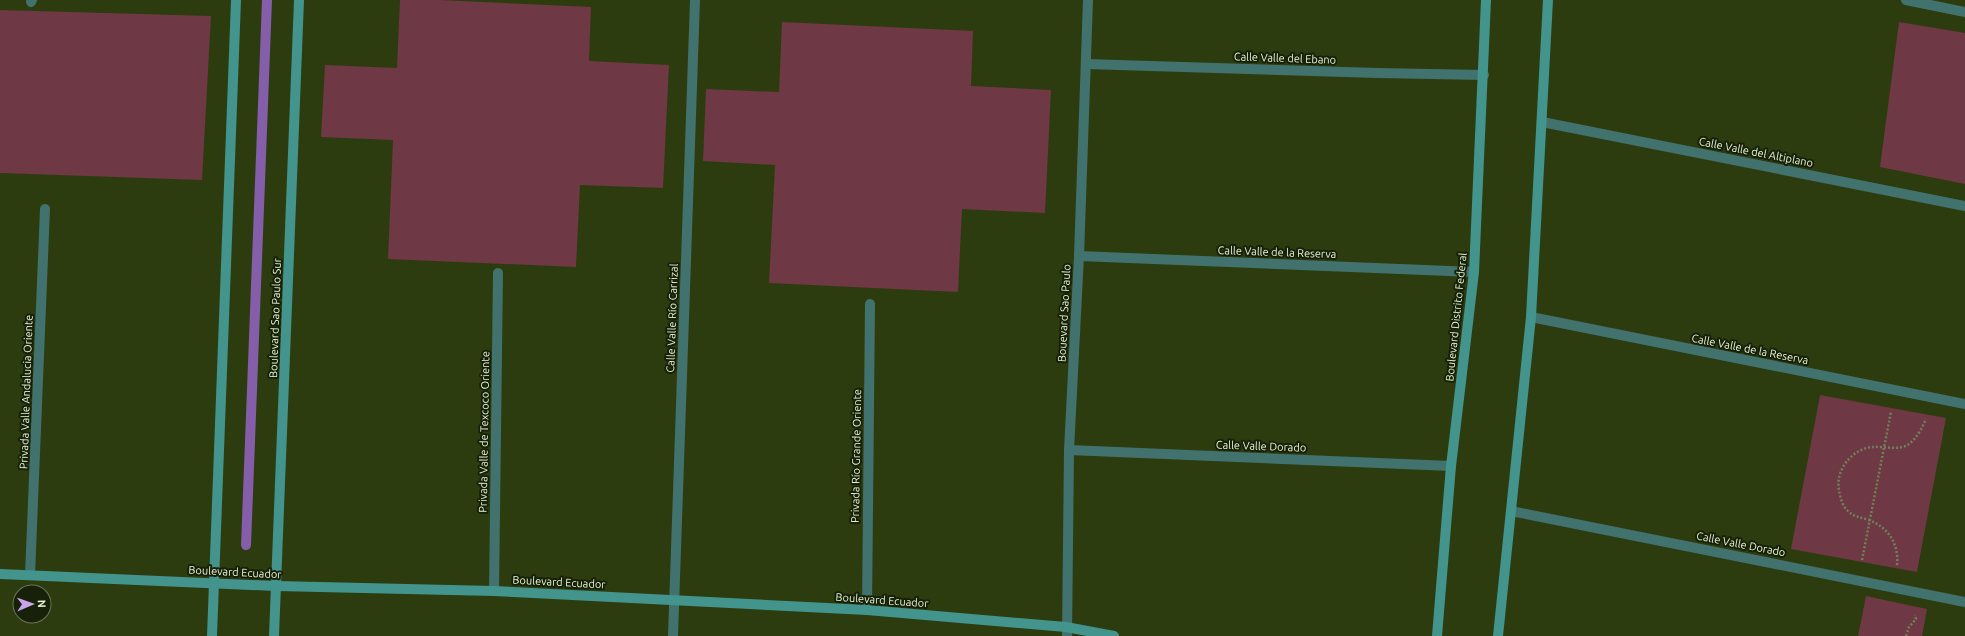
<svg xmlns="http://www.w3.org/2000/svg" width="1965" height="636" font-family="Ubuntu,sans-serif">
	<style>
		.green { fill: #6e3844 }
		.lines { fill: none; stroke-linecap: round; stroke-linejoin: round }
		.stream { stroke: #845ea8; stroke-width: 10 }
		.path { stroke: #718058; stroke-width: 2.5; stroke-dasharray: 2 2; stroke-linecap: butt }
		.street { stroke: #42726d; stroke-width: 10 }
		.secondary { stroke: #42948c; stroke-width: 10 }
		.labels { text-anchor: middle; dominant-baseline: central; stroke-width: 4; stroke-linejoin: round; paint-order: stroke }
		.street-label { font-size: 11px; fill: #e6f4d4; stroke: #172008 }
	</style>
	<rect width="100%" height="100%" fill="#2c3c0e"/>
	<g class="green">
		<path d="M400 0H440L591 7 589 61 669 65 663 188 580 185 576 267 388 259 393 140 321 137 325 65 397 68Z"/>
		<path d="M0 10 211 16 202 180 0 173Z"/>
		<path d="M782 22 973 31 971 86 1051 90 1045 213 962 209 958 292 769 283 775 165 703 161 706 89 779 92Z"/>
		<path d="M1899 22 1965 33V184L1880 167Z"/>
		<path d="M1820 395 1946 418 1917 572 1791 549Z"/>
		<path d="M1866 596 1927 609 1922 636H1858Z"/>
	</g>
	<g class="lines">
		<path class="stream" d="M246 545 267 0"/>
		<g class="path">
			<path d="M1862 560 1891 412"/>
			<path d="M1897 565C1899 544 1889 528 1869 520 1860 517 1853 517 1847 510 1842 505 1840 497 1839 490 1835 470 1852 449 1872 447 1883 446 1900 451 1909 444 1917 438 1922 428 1926 419"/>
			<path d="M1906 636 1909 627 1916 619 1915 615"/>
		</g>
		<g class="street">
			<path d="M1906 0 1965 12"/>
			<path d="M31 2 32 0"/>
			<path d="M1086 64 1378 73 1484 75"/>
			<path d="M1542 122 1965 206"/>
			<path d="M1079 256 1474 272"/>
			<path d="M1531 317 1965 404"/>
			<path d="M1069 450 1451 466"/>
			<path d="M1511 511 1965 602"/>
			<path d="M30 575 45 209"/>
			<path d="M494 591 498 273"/>
			<path d="M867 610 870 304"/>
			<path d="M673 636 695 0"/>
			<path d="M1067 636 1069 450 1079 256 1088 0"/>
		</g>
		<g class="secondary">
			<path d="M0 574 276 586 494 591 867 610 1066 627 1114 636"/>
			<path d="M212 636 236 0"/>
			<path d="M274 636 299 0"/>
			<path d="M1437 636 1451 466 1474 272 1486 0"/>
			<path d="M1498 636 1531 317 1548 0"/>
		</g>
	</g>
	<g class="labels">
		<g class="street-label">
			<text transform="translate(1285 58) rotate(2)">Calle Valle del Ebano</text>
			<text transform="translate(1756 152) rotate(11)">Calle Valle del Altiplano</text>
			<text transform="translate(1277 252) rotate(2)">Calle Valle de la Reserva</text>
			<text transform="translate(1064 313) rotate(-87)">Bouevard Sao Paulo</text>
			<text transform="translate(1456 317) rotate(-84)">Boulevard Distrito Federal</text>
			<text transform="translate(275 318) rotate(-88)">Boulevard Sao Paulo Sur</text>
			<text transform="translate(672 318) rotate(-88)">Calle Valle Río Carrizal</text>
			<text transform="translate(1750 349) rotate(11)">Calle Valle de la Reserva</text>
			<text transform="translate(26 392) rotate(-88)">Privada Valle Andalucia Oriente</text>
			<text transform="translate(484 432) rotate(-89)">Privada Valle de Texcoco Oriente</text>
			<text transform="translate(1261 446) rotate(2)">Calle Valle Dorado</text>
			<text transform="translate(856 456) rotate(-89)">Privada Río Grande Oriente</text>
			<text transform="translate(1741 544) rotate(11)">Calle Valle Dorado</text>
			<text transform="translate(235 572) rotate(3)">Boulevard Ecuador</text>
			<text transform="translate(559 582) rotate(3)">Boulevard Ecuador</text>
			<text transform="translate(882 600) rotate(4)">Boulevard Ecuador</text>
		</g>
	</g>
	<g transform="translate(32 604) rotate(88)"><circle r="19" fill="#172008" stroke="#6a755a"/>
	<path d="M0-3L7 15L0 10L-7 15Z" fill="#c9a5ee"/>
	<text y="-6" font-size="11" font-weight="bold" text-anchor="middle" fill="#e6f4d4">N</text>
	</g>
</svg>
